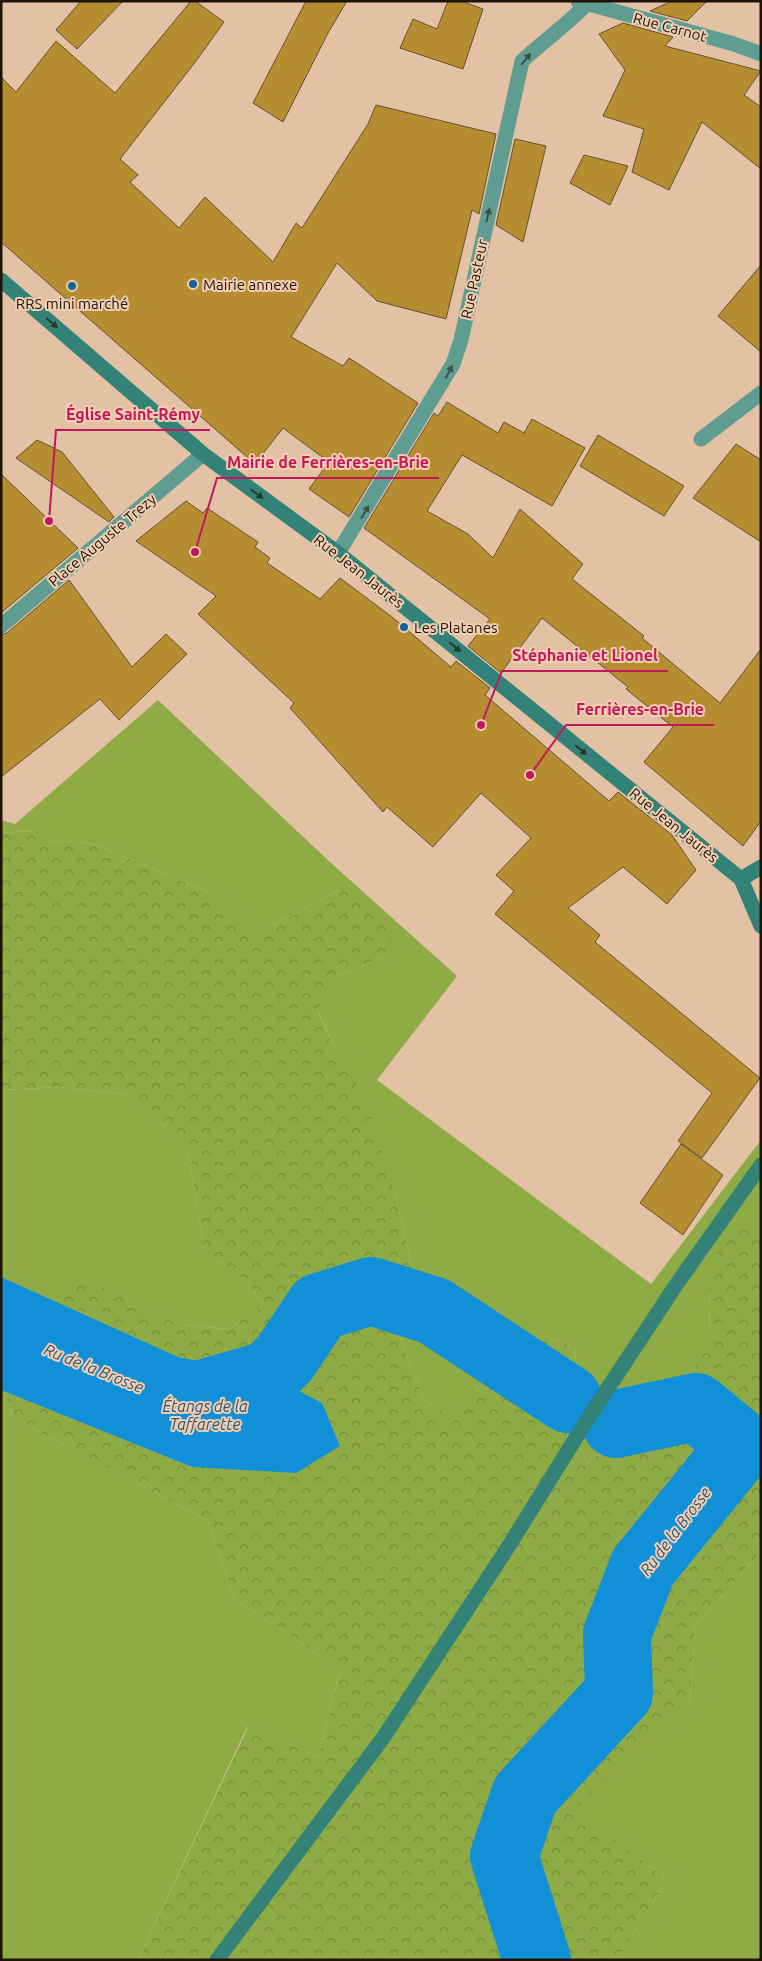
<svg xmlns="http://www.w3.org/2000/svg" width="762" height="1961" font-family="Ubuntu,sans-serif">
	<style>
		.green { fill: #8fab45 }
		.forest { fill: url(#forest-crowns) }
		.water { fill: #1190d8 }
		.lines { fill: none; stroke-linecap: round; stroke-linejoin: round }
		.river { stroke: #1190d8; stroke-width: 68 }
		.building { fill: #b78d32; stroke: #63512f }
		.service { stroke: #5f9d93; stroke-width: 15 }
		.minor { stroke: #5f9d93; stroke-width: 15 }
		.secondary { stroke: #328277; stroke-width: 15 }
		.oneway { fill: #3c5147 }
		.oneway2 { fill: #263a30 }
		.poi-dot { fill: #136395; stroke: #f1ceb1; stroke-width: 2 }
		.labels { text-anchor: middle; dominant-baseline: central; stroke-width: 4; stroke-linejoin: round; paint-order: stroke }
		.street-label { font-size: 15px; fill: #1f1309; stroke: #f1ceb1 }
		.poi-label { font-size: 15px; fill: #1f1309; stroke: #f1ceb1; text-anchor: start }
		.water-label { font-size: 16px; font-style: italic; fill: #2a5574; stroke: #f1ceb1 }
		.leader { fill: none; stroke: #c2185b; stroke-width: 2 }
		.callout-dot { fill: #c2185b; stroke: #f1ceb1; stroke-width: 2 }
		.callout-label { font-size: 16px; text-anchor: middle; font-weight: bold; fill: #c2185b; stroke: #f1ceb1; stroke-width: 4; stroke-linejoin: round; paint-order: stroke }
	</style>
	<defs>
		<pattern id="forest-crowns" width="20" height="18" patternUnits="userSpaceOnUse" patternTransform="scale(1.25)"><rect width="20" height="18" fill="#8fab45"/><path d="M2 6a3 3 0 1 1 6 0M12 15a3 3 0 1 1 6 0" fill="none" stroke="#748a38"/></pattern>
	</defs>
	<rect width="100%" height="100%" fill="#e3c1a4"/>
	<g class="green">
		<path d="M158 700 331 863 457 976 377 1080 651 1284 761 1140V1227L758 1225 709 1290 710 1342 685 1380 588 1463 573 1434 578 1377 574 1346 544 1336 524 1341 447 1414 424 1400 402 1343 410 1267 407 1243 394 1190 336 1050 318 1011 334 977 382 958 339 890 296 914 252 932 225 911 211 893 91 843 48 840 30 831 1 833V820L15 824Z"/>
		<path d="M60 1087 127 1095 164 1126 189 1155 204 1251 241 1277 264 1304 229 1329 180 1325 132 1302 178 1357 268 1375 192 1467 5 1391 12 1417 208 1521 234 1599 279 1628 340 1670 318 1757 247 1727 138 1960H1V1090Z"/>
		<path d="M761 1551V1960H616L668 1880 575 1808 690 1701 695 1627Z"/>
	</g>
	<path class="forest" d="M30 831 49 840 91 843 211 893 225 911 252 932 296 914 339 890 364 899 396 928 382 958 334 977 318 1012 336 1050 365 1098 394 1190 407 1243 410 1267 402 1343 424 1400 447 1414 523 1341 544 1336 574 1346 578 1377 573 1434 588 1463 685 1380 710 1342 709 1290 721 1237 758 1225 761 1227V1551L695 1627 690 1701 576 1808 668 1880 616 1960H138L248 1727 318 1757 340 1670 279 1628 234 1599 208 1521 12 1417 5 1391 192 1467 268 1375 178 1357 48 1297 81 1276 180 1325 229 1329 264 1304 241 1277 204 1251 189 1155 164 1126 127 1095 60 1087 1 1090V833Z"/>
	<path class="water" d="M1 1277 178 1357 268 1375 322 1403 340 1446 296 1473 192 1467 1 1390Z"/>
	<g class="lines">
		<g class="river">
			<path d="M178 1401 268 1375 285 1358 319 1307 371 1291 434 1311 568 1399"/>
			<path d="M537 1960 504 1856 525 1795 619 1693 617 1634 643 1567 742 1445 696 1407 616 1424"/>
		</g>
	</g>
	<g class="building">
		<path d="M81 1H123L77 49 56 30Z"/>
		<path d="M191 1H195L224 22 196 61 120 159 138 175 130 182 179 228 205 197 273 262 296 223 302 228 368 124 376 105 496 134 479 214 472 210 446 319 377 301 337 263 291 337 343 366 349 358 418 403 349 517 309 489 329 462 283 428 255 464 1 242V77L16 92 56 41 115 93Z"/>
		<path d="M306 1H347L328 33 283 122 253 103Z"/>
		<path d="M448 1H461L483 9 463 69 400 48 413 19 437 29Z"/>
		<path d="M672 1H707L687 21 650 11Z"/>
		<path d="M623 23 673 37 665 46 761 71 744 95 761 107V169L702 122 669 190 632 172 644 129 603 116 625 70 599 34Z"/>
		<path d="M515 139 546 146 523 242 496 225Z"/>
		<path d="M584 155 628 166 610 205 570 183Z"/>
		<path d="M761 265V352L718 316Z"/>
		<path d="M447 402 498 433 504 422 524 433 532 419 585 448 552 506 462 455 427 511 468 534 493 558 520 509 583 564 572 579 644 636 642 638 720 703 761 649V821L743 846 644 762 673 727 626 689 628 687 542 618 501 673 468 646 490 619 364 528 434 413 438 416Z"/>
		<path d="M598 435 684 486 664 516 580 466Z"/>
		<path d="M37 440 62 452 114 517 109 522 16 458Z"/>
		<path d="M736 444 761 460V542L693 498Z"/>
		<path d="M1 474 78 548 1 613Z"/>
		<path d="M186 501 203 513 207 508 258 542 255 547 270 558 267 563 320 599 340 578 392 617 451 667 456 661 490 688 485 695 609 801 618 792 672 835 696 870 667 904 623 867 568 908 600 935 595 942 760 1078 702 1158 678 1141 712 1093 495 914 514 891 496 875 531 838 481 793 433 847 387 807 383 812 290 708 294 703 198 614 216 596 136 541Z"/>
		<path d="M69 580 132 667 166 634 187 654 119 720 100 699 1 777V635L7 633Z"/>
		<path d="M681 1144 723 1175 683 1235 640 1203Z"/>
	</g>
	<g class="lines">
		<path class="service" d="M701 439 761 393"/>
		<g class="minor">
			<path d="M578 1 734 44 761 54"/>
			<path d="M338 553 453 364 461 340 522 61C543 42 566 25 586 5"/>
			<path d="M1 626 203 454"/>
		</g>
		<g class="secondary">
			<path d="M1 280 203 454 338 553 741 879 761 926"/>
			<path d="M741 879 761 867"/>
			<path d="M217 1960 383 1738 510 1544 587 1420 676 1285 761 1165"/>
		</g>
	</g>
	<defs><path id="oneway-solid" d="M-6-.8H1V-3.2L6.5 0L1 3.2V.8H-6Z" transform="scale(1.25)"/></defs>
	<g class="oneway">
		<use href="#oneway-solid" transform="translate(526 59) rotate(-51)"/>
		<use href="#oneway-solid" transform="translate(488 215) rotate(-77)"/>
		<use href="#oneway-solid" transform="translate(449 372) rotate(-62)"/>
		<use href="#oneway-solid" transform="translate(365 512) rotate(-59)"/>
	</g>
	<g class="oneway2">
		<use href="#oneway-solid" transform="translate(52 323) rotate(40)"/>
		<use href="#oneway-solid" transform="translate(257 494) rotate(36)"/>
		<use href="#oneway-solid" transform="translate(455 647) rotate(39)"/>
		<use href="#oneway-solid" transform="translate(581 750) rotate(39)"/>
	</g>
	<g class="poi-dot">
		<circle cx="193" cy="284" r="5"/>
		<circle cx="72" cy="286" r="5"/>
		<circle cx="404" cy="627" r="5"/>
	</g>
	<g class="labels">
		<g class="street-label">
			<text transform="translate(670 27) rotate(15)">Rue Carnot</text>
			<text transform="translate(474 279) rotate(-78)">Rue Pasteur</text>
			<text transform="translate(102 540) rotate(-40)">Place Auguste Trezy</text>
			<text transform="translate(359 571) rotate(38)">Rue Jean Jaurès</text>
			<text transform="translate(674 825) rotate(39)">Rue Jean Jaurès</text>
		</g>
		<g class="poi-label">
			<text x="203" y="284">Mairie annexe</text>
			<text x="72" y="303" text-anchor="middle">RRS mini marché</text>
			<text x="414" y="627">Les Platanes</text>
		</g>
		<g class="water-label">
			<text transform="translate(94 1368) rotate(22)">Ru de la Brosse</text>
			<text x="205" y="1406">Étangs de la<tspan x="205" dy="18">Taffarette</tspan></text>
			<text transform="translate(675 1531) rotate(-53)">Ru de la Brosse</text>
		</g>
	</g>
	<path class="leader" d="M49 521L56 430H210M195 552L217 478H439M481 725L502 671H668M530 775L566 725H714"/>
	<g class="callout-dot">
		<circle cx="49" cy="521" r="5"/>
		<circle cx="195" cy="552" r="5"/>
		<circle cx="481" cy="725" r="5"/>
		<circle cx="530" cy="775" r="5"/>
	</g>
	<g class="callout-label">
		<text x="133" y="420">Église Saint-Rémy</text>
		<text x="328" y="468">Mairie de Ferrières-en-Brie</text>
		<text x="585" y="661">Stéphanie et Lionel</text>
		<text x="640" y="715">Ferrières-en-Brie</text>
	</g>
	<rect width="762" height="1961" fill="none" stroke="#1f1309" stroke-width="5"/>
</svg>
